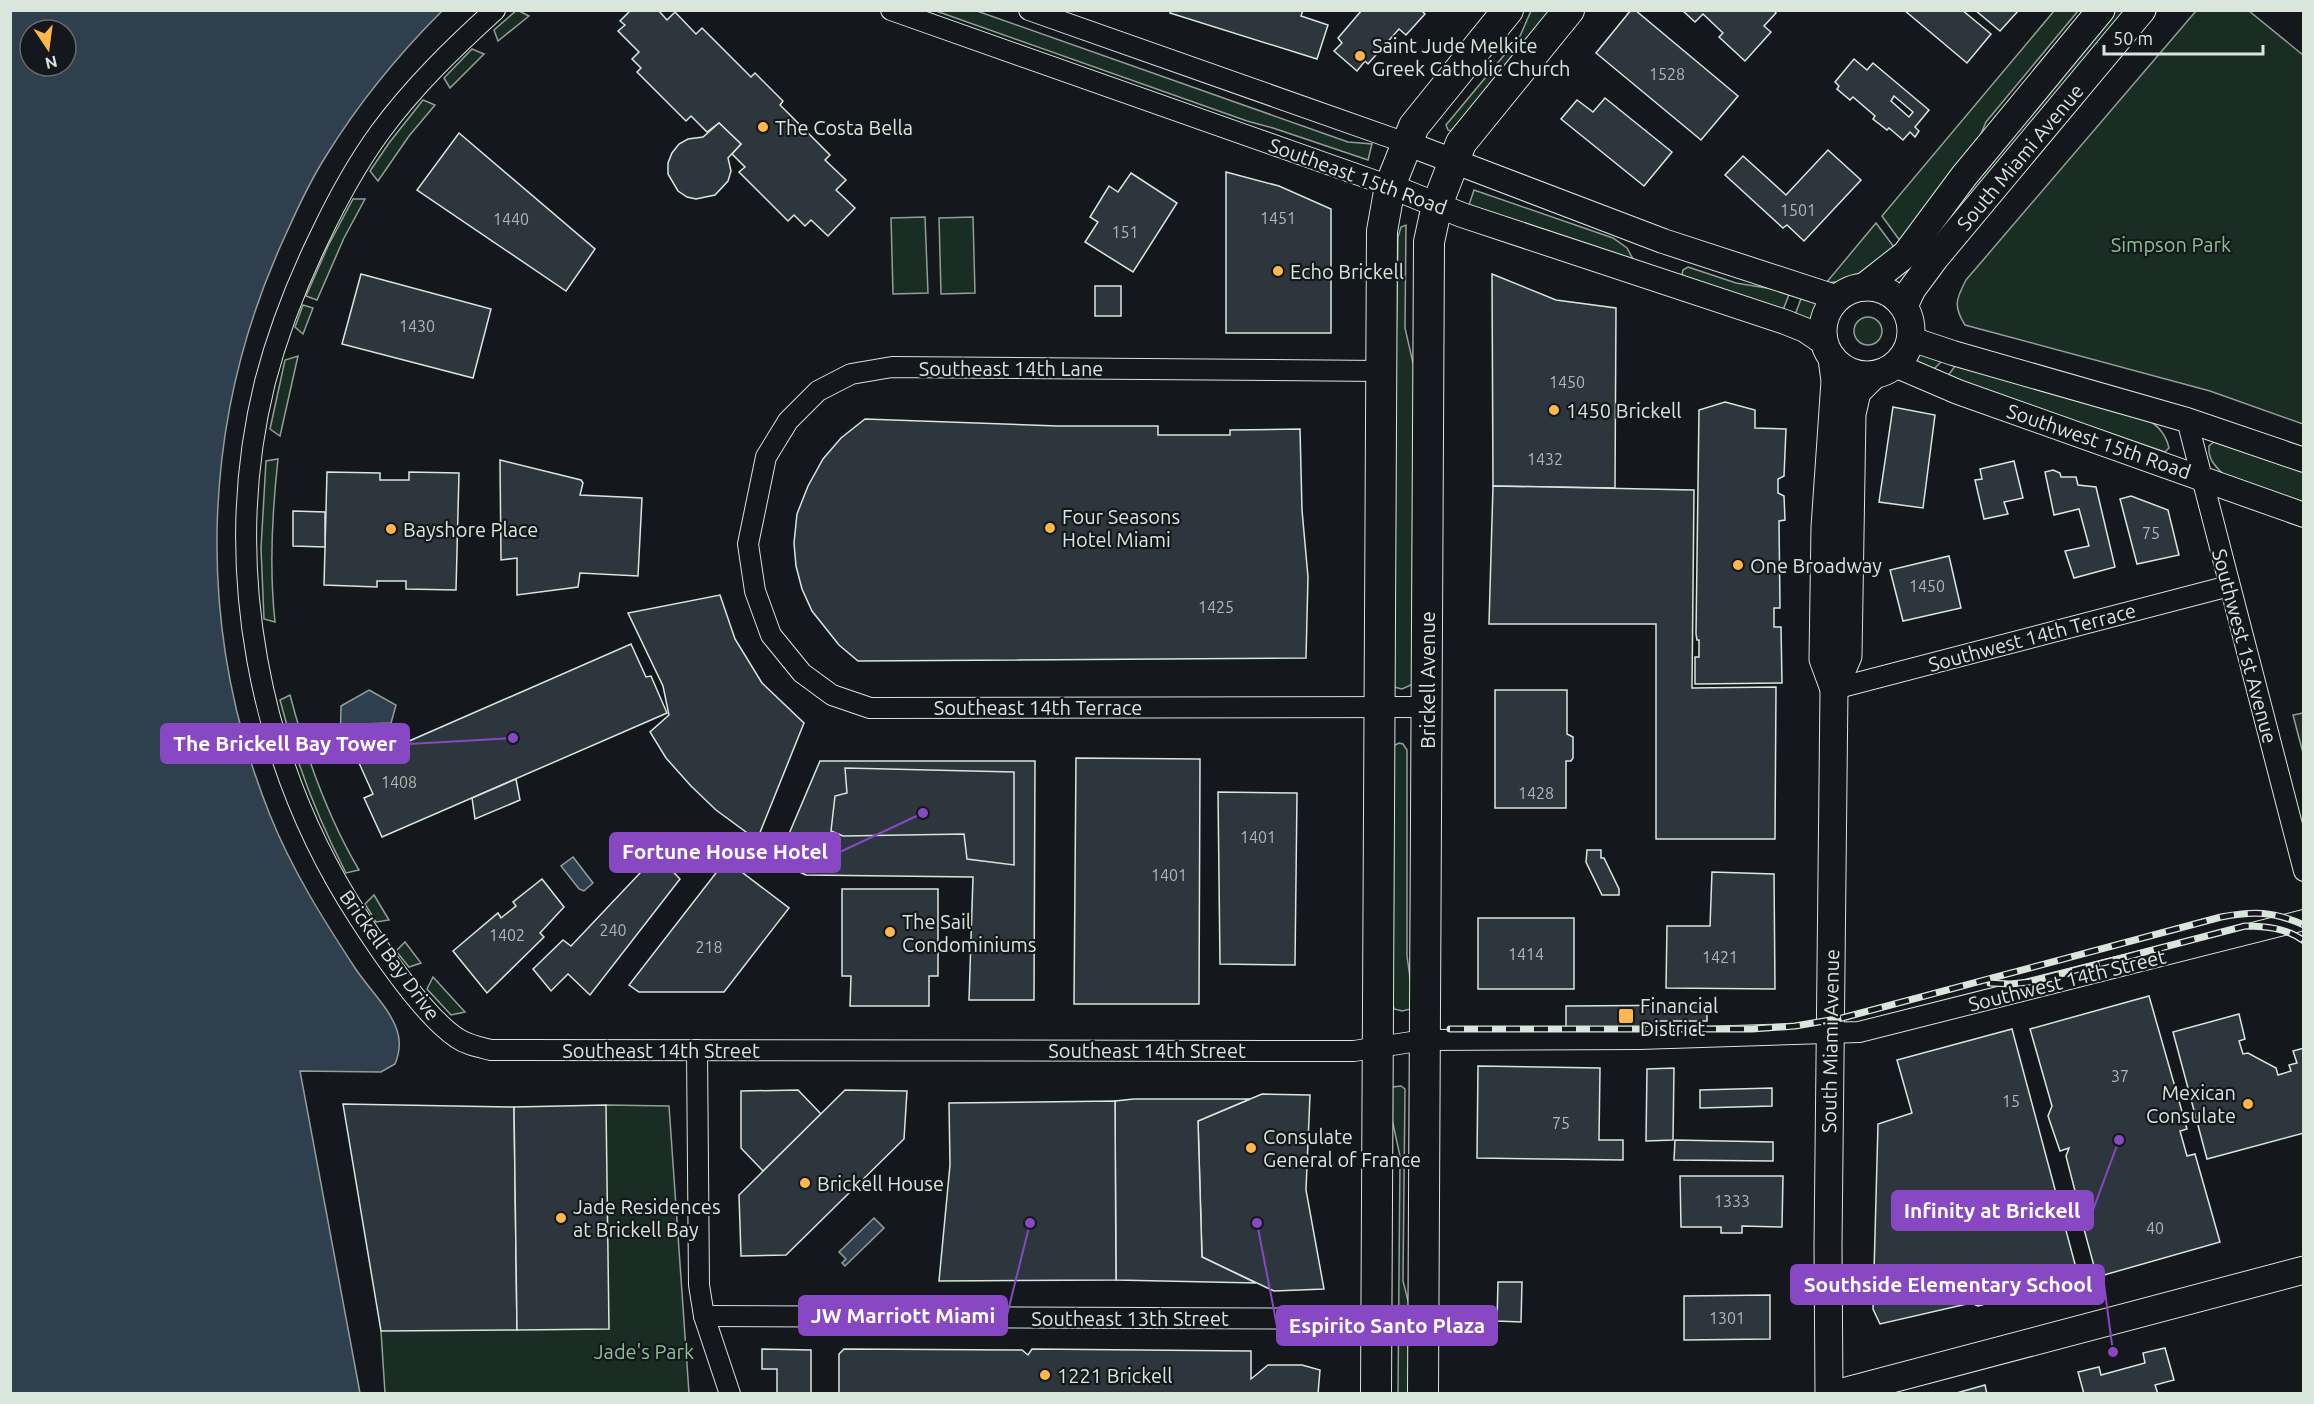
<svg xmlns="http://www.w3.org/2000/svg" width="2314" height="1404" font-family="Ubuntu,sans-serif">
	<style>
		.green { fill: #1a2d24; stroke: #939e99; stroke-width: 1.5 }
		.parking { fill: #24282b; stroke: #939e99; stroke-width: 1.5 }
		.water { fill: #2f3f4d; stroke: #939e99; stroke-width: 1.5; fill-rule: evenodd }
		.building { fill: #2c363c; stroke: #d8e6dc; stroke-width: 1.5; fill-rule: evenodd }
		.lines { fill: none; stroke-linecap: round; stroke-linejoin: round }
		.minor-casing { stroke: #d8e6dc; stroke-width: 22 }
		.tertiary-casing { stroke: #d8e6dc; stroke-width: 26 }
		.secondary-casing { stroke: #d8e6dc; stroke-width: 29 }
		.primary-casing { stroke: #d8e6dc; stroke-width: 32 }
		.minor { stroke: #14181c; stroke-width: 20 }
		.tertiary { stroke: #14181c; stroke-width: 24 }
		.secondary { stroke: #14181c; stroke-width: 27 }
		.primary { stroke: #14181c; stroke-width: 30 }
		.rail-casing { stroke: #d8e6dc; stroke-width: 7 }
		.rail { stroke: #14181c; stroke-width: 4.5; stroke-dasharray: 14; stroke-linecap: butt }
		.poi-dot { fill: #ffb74d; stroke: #14181c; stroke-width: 2 }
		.labels { text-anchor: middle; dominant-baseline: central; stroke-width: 4.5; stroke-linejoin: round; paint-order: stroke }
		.number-label { font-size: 16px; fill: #adbab4 }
		.poi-label { font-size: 20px; fill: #d8e6dc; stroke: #14181c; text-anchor: start }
		.street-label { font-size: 20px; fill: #d8e6dc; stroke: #14181c }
		.park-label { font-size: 20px; fill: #8ac095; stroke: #14181c }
		.leader { fill: none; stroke: #8948c3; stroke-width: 2 }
		.callout-dot { fill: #8948c3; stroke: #14181c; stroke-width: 2 }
		.callout { fill: #8948c3; stroke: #8948c3; stroke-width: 2 }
		.callout-label { font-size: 21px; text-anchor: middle; font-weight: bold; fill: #fff }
	</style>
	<rect width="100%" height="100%" fill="#14181c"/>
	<g class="green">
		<path d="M517 10 529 16 498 41 494 30Z"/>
		<path d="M936 11H977L1348 142 1372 144 1368 160 1273 128 1247 121Z"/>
		<path d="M1531 11H1555L1451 131 1448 130 1446 125 1520 36Z"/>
		<path d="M2054 11H2078L1986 122 1974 150 1903 245 1882 216Z"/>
		<path d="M2109 11H2133L2028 137 1918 256Z"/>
		<path d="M2196 11H2249L2303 55V424L2210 391 1965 325C1953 306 1956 299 1966 280Z"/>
		<path d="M472 49 484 54 450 88 444 78Z"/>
		<path d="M423 100 435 105 409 136 378 181 370 171 389 143Z"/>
		<path d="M1474 190 1613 238 1627 248 1633 259 1469 205Z"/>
		<path d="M353 199H365L344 238 317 300 306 296 328 246Z"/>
		<path d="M925 217 928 293 893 294 891 218Z"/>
		<path d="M973 217 975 293 941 294 939 218Z"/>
		<path d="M1876 223 1897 251C1870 271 1861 280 1826 283Z"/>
		<path d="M1406 225 1405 328 1419 389 1415 678 1411 685 1402 689 1394 687 1390 678 1398 237 1401 227Z"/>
		<path d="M1688 267 1736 283 1790 292 1783 310 1685 279 1682 274 1683 270Z"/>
		<path d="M1802 296 1821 303 1814 322 1795 315Z"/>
		<path d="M303 305 313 308 303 334 295 327Z"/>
		<circle cx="1868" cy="331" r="14"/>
		<path d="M1921 350 1942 361 1933 370 1914 364Z"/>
		<path d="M298 356 280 436 270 429 285 360Z"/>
		<path d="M1955 366 2139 414C2154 423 2165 430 2169 448L2165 452 1947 377Z"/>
		<path d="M2214 442 2303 472V503L2223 474C2214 465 2208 459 2209 446Z"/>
		<path d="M278 459C272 513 269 568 275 622L264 619 261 548 266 461Z"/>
		<path d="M290 695C306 756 327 816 359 870L346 873C317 817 295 760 280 700Z"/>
		<path d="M1399 743 1403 744 1407 750V956L1412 992 1411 1009 1402 1011 1394 1009 1391 997V750L1395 745Z"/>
		<path d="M374 895 389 920 376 922 365 904Z"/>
		<path d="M405 942 421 963 409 967 396 951Z"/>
		<path d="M433 977 465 1012 451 1015 427 989Z"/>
		<path d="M1401 1086 1405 1089 1403 1281 1414 1324 1412 1393H1398L1400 1156 1390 1110 1392 1087Z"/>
		<path d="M606 1105 669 1106 689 1393H385L381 1331Z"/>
	</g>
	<path class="parking" d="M2303 713H2304L2303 753 2293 715Z"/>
	<g class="water">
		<path d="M10 11H442C399 54 358 104 326 156 310 181 298 207 286 234 200 419 194 626 270 815 292 870 323 919 355 968 368 988 389 1007 397 1030 401 1042 400 1052 395 1064L381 1072 300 1071 360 1393H11ZM30 30H66V66H30Z"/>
		<path d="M369 690 396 705 391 723 361 724 345 751 340 748 341 706Z"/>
		<path d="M573 857 593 883 584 891 579 889 561 866Z"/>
		<path d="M874 1218 884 1228 845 1266 842 1263 846 1259 839 1252Z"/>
	</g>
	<g class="building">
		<path d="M631 10H658L667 20 675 12 696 34 702 28 751 77 755 73 783 101 780 105 830 155 825 160 846 180 836 190 855 208 828 236 811 220 805 226 794 215 788 221 739 172 745 167 732 154 741 144 719 123 707 132 691 116 686 121 637 72 641 68 632 59 639 52 618 31 625 25 620 21Z"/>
		<path d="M1171 10H1303L1301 16 1328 25 1317 59 1170 13Z"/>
		<path d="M1362 10H1421L1425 14 1406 35 1399 29 1368 64 1365 61 1357 71 1334 51 1342 43 1338 38Z"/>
		<path d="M1631 10H1635L1738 96 1701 140 1596 53Z"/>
		<path d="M1682 10H1774L1776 13 1764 26 1771 32 1745 61 1719 37 1723 33 1703 14 1695 22Z"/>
		<path d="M1904 10H1962L1991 34 1967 63Z"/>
		<path d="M1975 10H2019L2000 31Z"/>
		<path d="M1854 59 1867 70 1873 63 1929 110 1915 127 1919 131 1915 137 1910 132 1903 140 1889 128 1887 130 1873 119 1875 116 1853 97 1850 100 1837 89 1839 86 1835 82ZM1894 96 1913 112 1909 117 1891 101Z"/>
		<path d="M1605 98 1672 152 1644 186 1561 119 1577 100 1593 112Z"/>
		<path d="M719 123 741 144 728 158 731 171 728 181 715 195 696 199 687 197 678 191 668 174V163L672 153 679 144 688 139 703 137Z"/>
		<path d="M459 133 595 249 566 291 417 190Z"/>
		<path d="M1828 150 1861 180 1804 241 1787 225 1783 228 1725 175 1743 156 1786 195Z"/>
		<path d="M1226 172 1279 186 1331 209V333H1226Z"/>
		<path d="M1131 173 1177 203 1133 272 1085 242 1098 222 1090 217 1109 186 1118 192Z"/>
		<path d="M361 274 491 309 473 378 342 344Z"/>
		<path d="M1492 274 1556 300 1616 308 1615 488 1493 486Z"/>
		<rect x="1095" y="286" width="26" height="30"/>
		<path d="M1725 402 1755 410V428L1786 429 1784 476 1778 479V493L1784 496 1785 520 1779 521 1780 608H1774V627H1781L1782 683 1695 684V657H1699V640H1697L1696 634 1699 410Z"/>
		<path d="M1893 407 1935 415 1923 508 1879 502Z"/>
		<path d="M865 419 1058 426H1158V435H1230V430L1300 429 1302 510 1308 577 1306 658 858 661 839 645 812 611 802 589 796 566 794 543 797 514 808 486 823 459 841 438Z"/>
		<path d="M500 460 581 480 583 483 580 495 642 498 638 576 580 573 578 587 517 595V558L501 560Z"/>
		<path d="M2014 461 2023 498 2004 502 2008 514 1984 519 1975 480 1982 479 1980 469Z"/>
		<path d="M2053 470 2060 473 2061 477H2076L2078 485 2096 487 2115 567 2074 578 2065 551 2089 546 2079 509 2054 515 2045 472Z"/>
		<path d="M327 472 380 473V480H409V472L459 473 456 590 406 589V581H377V587L324 585Z"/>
		<path d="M1493 486 1694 490 1692 688 1776 687 1775 839H1656V624H1489Z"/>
		<path d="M2131 496 2168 510 2179 555 2137 564 2120 499Z"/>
		<path d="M293 511 325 512V547L293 546Z"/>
		<path d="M1949 556 1961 608 1903 621 1890 570Z"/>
		<path d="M720 595 735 639 762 683 804 723 757 840 716 810 691 786 666 758 650 732 669 715 663 686 628 613Z"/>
		<path d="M631 644 646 677 651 676 667 713 382 837 364 798 373 794 359 763Z"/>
		<path d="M1495 690H1567V734L1573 737V758L1571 761H1566V808H1495Z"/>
		<path d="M1076 758 1200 759 1199 1004H1074Z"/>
		<path d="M820 761H1035L1034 1000H969L973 877 806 875 777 862Z"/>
		<path d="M845 768 1014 772V865L967 859 964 834 843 836 831 831 835 796 847 793Z"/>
		<path d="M516 779 520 800 475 819 472 798Z"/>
		<path d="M1218 792 1297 793 1295 965 1220 964Z"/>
		<path d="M1587 850H1601V858H1604L1619 889V895H1602L1586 862Z"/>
		<path d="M657 855 680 879 590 995 568 974 551 991 533 969 563 940 571 946Z"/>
		<path d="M726 860 789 908 724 992H639L629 985Z"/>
		<path d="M1712 872 1774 874 1775 989 1666 988 1667 926H1710Z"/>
		<path d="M542 879 564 907 540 933 544 937 487 993 453 951 498 913 501 918 516 906 513 902Z"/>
		<path d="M842 889H938V976H929V1006H850L851 976H842Z"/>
		<rect x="1478" y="918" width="96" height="71"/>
		<path d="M2149 996 2187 1129 2180 1131 2187 1156 2195 1154 2220 1242 2097 1277 2081 1218 2091 1215 2089 1210 2082 1203 2075 1191 2066 1156 2069 1148 2060 1151 2048 1116 2052 1106 2030 1029Z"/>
		<path d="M1707 1005V1021H1658V1030H1566V1006Z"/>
		<path d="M2239 1014 2245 1039 2239 1041 2243 1054 2248 1053 2276 1068 2278 1075 2291 1071 2289 1065 2297 1063 2293 1051 2304 1048V1133L2207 1159 2173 1032Z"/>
		<path d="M2012 1029 2079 1279 1978 1306 1971 1303 1880 1324 1873 1309 1878 1124 1912 1113 1897 1060Z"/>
		<path d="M1478 1066 1600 1068 1599 1140H1623V1160L1477 1158Z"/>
		<path d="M1674 1068 1673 1140 1646 1141 1647 1069Z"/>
		<path d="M1772 1088V1106L1700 1108V1090Z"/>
		<path d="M798 1090 821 1114 763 1171 741 1148V1091Z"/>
		<path d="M845 1090 907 1091 904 1139 786 1255 741 1256 739 1195Z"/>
		<path d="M1262 1094 1310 1095 1306 1190 1324 1289 1274 1291 1202 1257 1198 1121Z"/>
		<path d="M1134 1099H1250L1198 1121 1202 1257 1256 1283 1116 1280 1115 1101Z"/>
		<path d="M1115 1101 1116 1280 939 1281 950 1165 949 1103Z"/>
		<path d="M343 1104 514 1107 517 1330 381 1331Z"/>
		<path d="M606 1105 609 1329 517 1330 514 1107Z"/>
		<path d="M1675 1140 1773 1142V1161L1674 1160Z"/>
		<path d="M1680 1176H1783L1782 1227 1742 1226V1233H1721V1227H1681Z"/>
		<path d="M1498 1282H1522L1521 1322 1497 1321Z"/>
		<path d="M1770 1295V1339L1684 1340V1296Z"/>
		<path d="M2165 1348 2174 1380 2155 1385 2158 1394H2084L2078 1372 2099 1367 2101 1375 2145 1363 2143 1353Z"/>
		<path d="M762 1349 811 1350V1394H777V1369H762Z"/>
		<path d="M844 1349 1022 1350 1028 1355 1032 1349 1251 1351V1379L1268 1365H1302L1320 1370 1318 1394H839V1354Z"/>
		<path d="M1985 1385 1987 1394H1953Z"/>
	</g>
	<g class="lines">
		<defs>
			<g id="minor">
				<path d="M495 10C453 48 413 87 380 132 356 165 337 200 320 236 297 283 278 332 265 382 220 563 258 763 359 918 381 952 424 1016 457 1038 467 1045 479 1047 491 1050L1354 1051 1424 1040 1639 1039 1859 1032 2304 920"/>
				<path d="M891 10 1390 186"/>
				<path d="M1029 10 1406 143"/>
				<path d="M1382 371 892 367 851 374 818 391 788 421 766 457 748 544 755 591 771 635 802 673 832 695 870 708 1427 707"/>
				<path d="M2187 420 2304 871"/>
				<path d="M1834 689 2229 586"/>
				<path d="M697 1050 699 1285 704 1316 730 1394"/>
				<path d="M704 1316 1376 1319"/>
			</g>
			<g id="tertiary">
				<path d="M1406 143 1663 241 1838 298"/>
				<path d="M1390 186 1462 215 1785 322 1805 330 1824 343"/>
				<path d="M1911 339 1953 353 2187 420 2304 460"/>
				<path d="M1895 365 1958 392 2304 515"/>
			</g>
			<g id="secondary">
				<circle cx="1867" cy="331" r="44"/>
				<path d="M1864 287 1906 254 1964 176 2101 10"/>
				<path d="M1904 306 1912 289 1935 258 2142 10"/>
				<path d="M1832 358 1835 381 1825 527 1823 659 1834 689"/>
				<path d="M1829 1394 1828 1246 1834 689 1848 656 1852 414 1857 392 1874 375"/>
				<path d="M1835 1394 2304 1270"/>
			</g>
			<g id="primary">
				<path d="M1376 1394 1382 231 1390 186 1414 126 1508 10"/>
				<path d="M1423 1394 1429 242 1437 205 1461 143 1569 10"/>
			</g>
		</defs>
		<use href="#minor" class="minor-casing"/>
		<use href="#tertiary" class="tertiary-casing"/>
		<use href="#secondary" class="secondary-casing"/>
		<use href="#primary" class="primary-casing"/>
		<use href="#minor" class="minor"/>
		<use href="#tertiary" class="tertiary"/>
		<use href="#secondary" class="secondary"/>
		<use href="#primary" class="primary"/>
		<defs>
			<g id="rail">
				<path d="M1990 983 2010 984 2030 982 2245 926C2265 926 2287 928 2304 941"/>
				<path d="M1450 1029H1752L1795 1026 1842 1018 2221 917C2253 911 2273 911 2304 925"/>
			</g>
		</defs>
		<use href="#rail" class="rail-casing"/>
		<use href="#rail" class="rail"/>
	</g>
	<g class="poi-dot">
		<circle cx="1360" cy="56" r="6"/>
		<circle cx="763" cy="127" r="6"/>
		<circle cx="1278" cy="271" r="6"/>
		<circle cx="1554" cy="410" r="6"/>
		<circle cx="1050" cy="528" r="6"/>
		<circle cx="391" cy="529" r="6"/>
		<circle cx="1738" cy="565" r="6"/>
		<circle cx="890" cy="932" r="6"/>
		<rect x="1618" y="1008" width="16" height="16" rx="3"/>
		<circle cx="2248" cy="1104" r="6"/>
		<circle cx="1251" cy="1148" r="6"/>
		<circle cx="805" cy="1183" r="6"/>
		<circle cx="561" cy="1218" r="6"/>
		<circle cx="1045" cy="1375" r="6"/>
	</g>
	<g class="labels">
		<g class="number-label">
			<text x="1667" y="74">1528</text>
			<text x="1798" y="210">1501</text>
			<text x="1278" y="218">1451</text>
			<text x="511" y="219">1440</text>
			<text x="1125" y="232">151</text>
			<text x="417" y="326">1430</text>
			<text x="1567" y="382">1450</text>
			<text x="1545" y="459">1432</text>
			<text x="2151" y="533">75</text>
			<text x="1927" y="586">1450</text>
			<text x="1216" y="607">1425</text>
			<text x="399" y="782">1408</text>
			<text x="1536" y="793">1428</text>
			<text x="1258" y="837">1401</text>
			<text x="1169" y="875">1401</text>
			<text x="613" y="930">240</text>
			<text x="507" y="935">1402</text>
			<text x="709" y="947">218</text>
			<text x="1526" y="954">1414</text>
			<text x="1720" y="957">1421</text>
			<text x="2120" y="1076">37</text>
			<text x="2011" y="1101">15</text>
			<text x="1561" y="1123">75</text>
			<text x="1732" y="1201">1333</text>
			<text x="2155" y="1228">40</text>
			<text x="1727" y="1318">1301</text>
		</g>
		<g class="poi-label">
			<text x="1372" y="45">Saint Jude Melkite<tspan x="1372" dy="23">Greek Catholic Church</tspan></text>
			<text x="775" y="127">The Costa Bella</text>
			<text x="1290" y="271">Echo Brickell</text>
			<text x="1566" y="410">1450 Brickell</text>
			<text x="1062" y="516">Four Seasons<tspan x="1062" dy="23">Hotel Miami</tspan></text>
			<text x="403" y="529">Bayshore Place</text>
			<text x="1750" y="565">One Broadway</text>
			<text x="902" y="921">The Sail<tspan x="902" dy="23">Condominiums</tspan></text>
			<text x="1640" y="1005">Financial<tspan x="1640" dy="23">District</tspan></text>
			<text x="2236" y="1092" text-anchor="end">Mexican<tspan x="2236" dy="23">Consulate</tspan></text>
			<text x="1263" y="1136">Consulate<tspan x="1263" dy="23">General of France</tspan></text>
			<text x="817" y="1183">Brickell House</text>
			<text x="573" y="1206">Jade Residences<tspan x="573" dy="23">at Brickell Bay</tspan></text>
			<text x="1057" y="1375">1221 Brickell</text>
		</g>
		<g class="street-label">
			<text transform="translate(2020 157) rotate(-50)">South Miami Avenue</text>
			<text transform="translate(1358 176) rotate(20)">Southeast 15th Road</text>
			<text x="1011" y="368">Southeast 14th Lane</text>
			<text transform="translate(2099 441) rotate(19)">Southwest 15th Road</text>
			<text transform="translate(2032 637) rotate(-15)">Southwest 14th Terrace</text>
			<text transform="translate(2245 646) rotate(75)">Southwest 1st Avenue</text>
			<text transform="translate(1427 680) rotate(-90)">Brickell Avenue</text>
			<text x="1038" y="707">Southeast 14th Terrace</text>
			<text transform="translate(390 955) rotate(54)">Brickell Bay Drive</text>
			<text transform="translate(2067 980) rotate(-14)">Southwest 14th Street</text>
			<text transform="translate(1830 1041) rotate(-89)">South Miami Avenue</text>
			<text x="661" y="1050">Southeast 14th Street</text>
			<text x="1147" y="1050">Southeast 14th Street</text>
			<text x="1130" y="1318">Southeast 13th Street</text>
		</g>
		<g class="park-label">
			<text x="2171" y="244">Simpson Park</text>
			<text x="644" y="1351">Jade's Park</text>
		</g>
	</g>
	<path class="leader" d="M513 738L409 744M923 813L840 852M2119 1140L2093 1210M2113 1352L2104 1284M1030 1223L1007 1315M1257 1223L1277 1326"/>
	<g class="callout-dot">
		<circle cx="513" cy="738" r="6"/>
		<circle cx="923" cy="813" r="6"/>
		<circle cx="2119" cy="1140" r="6"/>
		<circle cx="2113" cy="1352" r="6"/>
		<circle cx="1030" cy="1223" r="6"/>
		<circle cx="1257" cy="1223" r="6"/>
	</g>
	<g class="callout">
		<rect x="161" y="724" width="248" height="39" rx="6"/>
		<rect x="610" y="833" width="230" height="39" rx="6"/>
		<rect x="1892" y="1191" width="201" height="39" rx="6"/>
		<rect x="1791" y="1265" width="313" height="39" rx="6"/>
		<rect x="799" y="1296" width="208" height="39" rx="6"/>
		<rect x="1277" y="1306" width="220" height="39" rx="6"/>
	</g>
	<g class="callout-label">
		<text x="285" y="751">The Brickell Bay Tower</text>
		<text x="725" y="859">Fortune House Hotel</text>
		<text x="1992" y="1218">Infinity at Brickell</text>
		<text x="1948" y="1292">Southside Elementary School</text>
		<text x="903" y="1323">JW Marriott Miami</text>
		<text x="1387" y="1333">Espirito Santo Plaza</text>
	</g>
	<rect width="2314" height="1404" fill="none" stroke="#d8e6dc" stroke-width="24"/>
	<g transform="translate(48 48) rotate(167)"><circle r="28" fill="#14181c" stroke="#626a69" stroke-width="1.5"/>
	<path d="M0-4.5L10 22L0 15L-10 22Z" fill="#ffb74d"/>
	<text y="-9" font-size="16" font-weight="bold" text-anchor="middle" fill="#d8e6dc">N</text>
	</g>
	<path d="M2104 45v9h159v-9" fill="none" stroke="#d8e6dc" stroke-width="3"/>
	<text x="2113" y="45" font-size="18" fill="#d8e6dc" stroke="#14181c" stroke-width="4.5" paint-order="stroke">50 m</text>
</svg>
